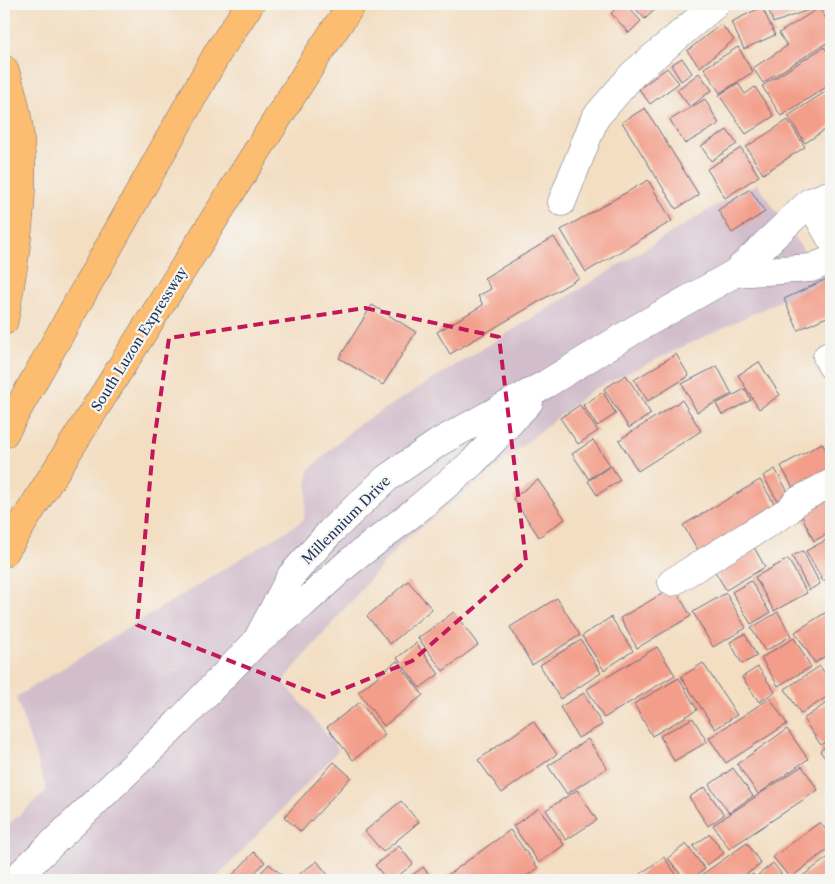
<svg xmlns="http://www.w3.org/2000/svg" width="835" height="884" font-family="'Libre Caslon Text',serif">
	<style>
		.industrial { fill: #d1bdcb }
		.building { fill: #f39e8a }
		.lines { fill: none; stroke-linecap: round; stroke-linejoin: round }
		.minor-casing { stroke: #676c81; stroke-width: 29 }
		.highway-casing { stroke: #676c81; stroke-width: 29 }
		.minor { stroke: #fff; stroke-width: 28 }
		.highway { stroke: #fcbd6f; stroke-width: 28 }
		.marked { fill: none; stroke: #c2185b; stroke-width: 4; stroke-dasharray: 10 6; stroke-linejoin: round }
		.labels { text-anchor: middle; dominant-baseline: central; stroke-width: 4.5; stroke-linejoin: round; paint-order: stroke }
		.street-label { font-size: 14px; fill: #1b2f5e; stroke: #f6f6f2 }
	</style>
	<rect width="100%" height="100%" fill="#f6f6f2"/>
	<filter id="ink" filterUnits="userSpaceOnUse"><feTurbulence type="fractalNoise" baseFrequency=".02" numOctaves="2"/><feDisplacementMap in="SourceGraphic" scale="10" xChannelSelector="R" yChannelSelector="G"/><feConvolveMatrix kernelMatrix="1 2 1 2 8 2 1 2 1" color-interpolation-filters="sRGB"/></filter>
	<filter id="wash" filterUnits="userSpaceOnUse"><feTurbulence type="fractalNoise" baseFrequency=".0096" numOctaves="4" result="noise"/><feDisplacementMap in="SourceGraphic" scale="20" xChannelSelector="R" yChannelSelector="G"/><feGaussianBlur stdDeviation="1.12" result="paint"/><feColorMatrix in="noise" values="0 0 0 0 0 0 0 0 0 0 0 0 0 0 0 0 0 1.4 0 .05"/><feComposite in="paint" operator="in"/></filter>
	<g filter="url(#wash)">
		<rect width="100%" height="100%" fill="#f3dec2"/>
		<path class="industrial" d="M757 184 824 280 592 390 402 542 283 681 339 750 214 880H4V828L47 791 16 697 304 520 309 470 355 427 715 206Z"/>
		<g id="blocks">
			<g class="building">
				<path d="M621 4H625L641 21 629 33 611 13Z"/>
				<path d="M631 4H661L645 19Z"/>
				<path d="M767 4H824L773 23Z"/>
				<path d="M762 7 775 35 744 49 731 22Z"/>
				<path d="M819 8 831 26V40L763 83 753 68 787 46 779 33Z"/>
				<path d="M721 24 734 40 700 67 687 51Z"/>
				<path d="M738 47 753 72 720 93 704 68Z"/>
				<path d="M824 47 831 57V84L781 116 762 86Z"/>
				<path d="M682 58 692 73 681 81 671 65Z"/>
				<path d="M667 68 679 83 650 104 639 89Z"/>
				<path d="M699 73 712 90 690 107 677 90Z"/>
				<path d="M738 83 745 94 755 87 774 116 746 134 719 95Z"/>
				<path d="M831 88V126L805 143 788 116Z"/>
				<path d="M705 99 719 124 685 144 670 120Z"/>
				<path d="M645 108 699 195 676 209 622 122Z"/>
				<path d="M788 120 805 147 763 174 746 147Z"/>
				<path d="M727 130 737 144 711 161 701 146Z"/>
				<path d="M741 148 759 176 725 198 707 169Z"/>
				<path d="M648 180 672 221 586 272 561 230Z"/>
				<path d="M750 189 765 212 732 233 718 210Z"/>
				<path d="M554 237 579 278 450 354 437 332 483 305 478 296 491 289 484 278Z"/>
				<path d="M831 277V315L798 330 784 299Z"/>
				<path d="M372 305 416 332 383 385 339 358Z"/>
				<path d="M676 354 689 376 648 401 634 380Z"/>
				<path d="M759 362 780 395 759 409 738 375Z"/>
				<path d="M717 366 732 394 697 412 682 384Z"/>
				<path d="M626 375 651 414 629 428 604 389Z"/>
				<path d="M745 389 751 400 722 415 716 404Z"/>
				<path d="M603 392 616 414 597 426 583 405Z"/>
				<path d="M682 400 701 431 638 471 619 440Z"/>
				<path d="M580 405 598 431 578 444 560 418Z"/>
				<path d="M831 438V450L826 441Z"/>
				<path d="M593 440 610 465 589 479 572 454Z"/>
				<path d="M822 443 831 460V476L797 495 781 466Z"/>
				<path d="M611 466 620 480 597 495 588 481Z"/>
				<path d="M775 469 792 499 780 505 763 476Z"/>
				<path d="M538 480 565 519 539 537 513 498Z"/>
				<path d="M760 480 779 512 702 557 683 525Z"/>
				<path d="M831 487V532L814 541 796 504Z"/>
				<path d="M831 537V577L823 581 806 551Z"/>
				<path d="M750 540 765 567 726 590 710 563Z"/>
				<path d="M803 551 820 584 809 590 792 556Z"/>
				<path d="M788 559 807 593 774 611 755 577Z"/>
				<path d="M408 581 432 609 390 644 367 616Z"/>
				<path d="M751 581 770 613 751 624 732 592Z"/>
				<path d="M674 587 691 616 637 648 620 618Z"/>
				<path d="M726 593 746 628 713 647 693 612Z"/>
				<path d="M557 598 580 635 532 665 510 627Z"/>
				<path d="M831 609V652L815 663 795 632Z"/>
				<path d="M454 612 478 645 443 671 418 638Z"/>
				<path d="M778 612 791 636 765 651 751 628Z"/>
				<path d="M611 617 633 651 604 670 582 636Z"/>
				<path d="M745 634 757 656 742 664 730 642Z"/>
				<path d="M794 638 811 667 778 686 761 658Z"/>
				<path d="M581 640 601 673 560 699 540 665Z"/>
				<path d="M416 643 439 674 420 688 397 658Z"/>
				<path d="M657 647 675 675 604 718 587 689Z"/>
				<path d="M397 661 423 695 384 726 358 692Z"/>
				<path d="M703 663 737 715 715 729 681 677Z"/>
				<path d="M820 666 831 683V694L801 714 785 689Z"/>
				<path d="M758 667 775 692 759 702 742 677Z"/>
				<path d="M679 678 697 710 652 736 634 704Z"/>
				<path d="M584 693 602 725 578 738 560 707Z"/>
				<path d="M770 698 787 724 726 763 709 738Z"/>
				<path d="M831 700V738L821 745 803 719Z"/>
				<path d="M360 702 385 735 353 760 327 727Z"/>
				<path d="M693 718 707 742 674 761 660 736Z"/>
				<path d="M533 721 557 754 502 793 478 760Z"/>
				<path d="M787 729 808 759 758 794 737 764Z"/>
				<path d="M588 739 607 768 567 794 548 766Z"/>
				<path d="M831 742V767L820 751Z"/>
				<path d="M334 762 351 777 301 832 284 817Z"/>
				<path d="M802 766 818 790 729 849 713 825Z"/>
				<path d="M733 768 753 796 729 813 709 785Z"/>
				<path d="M705 787 724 815 708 826 689 797Z"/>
				<path d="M577 790 597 820 566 840 546 810Z"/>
				<path d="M401 801 419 822 383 852 365 831Z"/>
				<path d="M539 808 564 845 539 863 513 826Z"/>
				<path d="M820 822 831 837V847L790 878 773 857Z"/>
				<path d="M510 830 538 868 521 880H441Z"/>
				<path d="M710 834 724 853 707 865 693 846Z"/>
				<path d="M747 843 761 864 738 880H694Z"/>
				<path d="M686 844 705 869 690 880H685L668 858Z"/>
				<path d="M399 846 413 864 393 880H387L375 865Z"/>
				<path d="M254 852 265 862 248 880H231L229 879Z"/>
				<path d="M831 855V880H797Z"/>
				<path d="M664 857 680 880H632Z"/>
				<path d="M317 861 332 880H291Z"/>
				<path d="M773 863 786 880H762L758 875Z"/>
				<path d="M269 864 282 875 277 880H254Z"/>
				<path d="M423 867 433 880H406Z"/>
				<path d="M753 874 758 880H744Z"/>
			</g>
		</g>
	</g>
	<g filter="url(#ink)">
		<use href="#blocks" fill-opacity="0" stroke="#676c81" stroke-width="1"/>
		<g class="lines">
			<defs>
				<g id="minor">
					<path d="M562 202 595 118 633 74 716 4"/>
					<path d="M810 202 831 239"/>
					<path d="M735 273 811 268 831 260"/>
					<path d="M831 355 827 357 831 365"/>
					<path d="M672 582 788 511 797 501 831 483"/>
					<path d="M256 642 291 576 331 531 387 478 441 441 546 384 636 329 735 273 810 202 831 194"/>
					<path d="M14 880 178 723 256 642 303 604 348 563 414 512 473 462 529 402"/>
				</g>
				<g id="highway">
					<path d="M4 69C35 146 18 242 4 321"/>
					<path d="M4 434 218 52 250 4"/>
					<path d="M4 553 317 56 352 4"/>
				</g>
			</defs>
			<use href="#minor" class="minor-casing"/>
			<use href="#highway" class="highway-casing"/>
			<use href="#minor" class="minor"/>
			<use href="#highway" class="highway"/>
		</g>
	</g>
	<path class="marked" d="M365 308 499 337 526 561 412 661 324 697 137 625 153 448 169 338Z"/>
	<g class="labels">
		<g class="street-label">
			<text transform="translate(139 339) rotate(-58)">South Luzon Expressway</text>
			<text transform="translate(346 520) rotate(-45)">Millennium Drive</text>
		</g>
	</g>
	<rect width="835" height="884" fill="none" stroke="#f6f6f2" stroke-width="20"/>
</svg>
